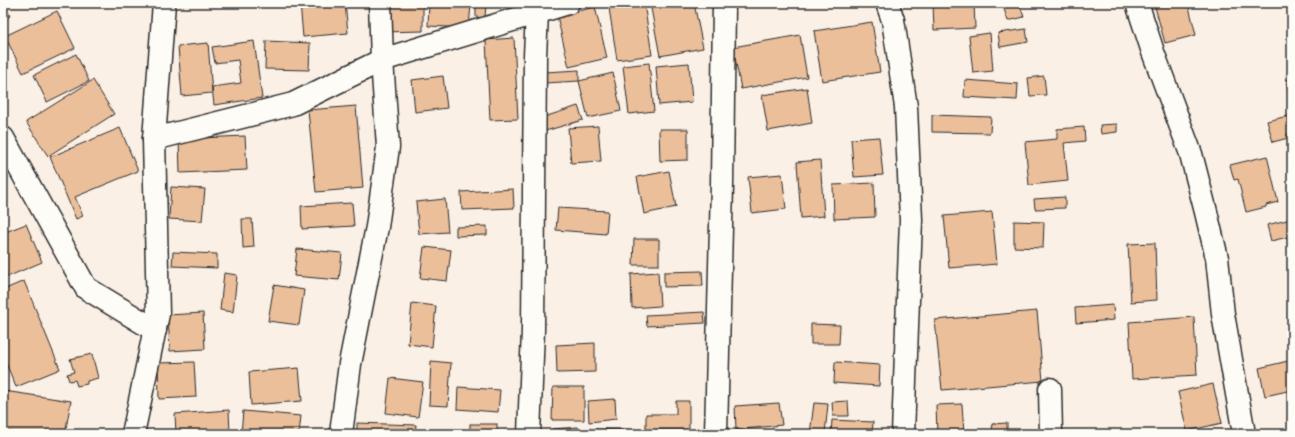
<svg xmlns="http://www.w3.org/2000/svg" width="1295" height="437" font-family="'Playpen Sans',sans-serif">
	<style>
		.building { fill: #ecbf9b; stroke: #2b2b2b }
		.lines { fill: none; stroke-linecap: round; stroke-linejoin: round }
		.minor-casing { stroke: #2b2b2b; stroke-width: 25 }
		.minor { stroke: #fdfcf7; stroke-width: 22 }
	</style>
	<rect width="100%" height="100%" fill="#faf0e5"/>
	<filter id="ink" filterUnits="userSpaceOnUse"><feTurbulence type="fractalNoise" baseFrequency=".025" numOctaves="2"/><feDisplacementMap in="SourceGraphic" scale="8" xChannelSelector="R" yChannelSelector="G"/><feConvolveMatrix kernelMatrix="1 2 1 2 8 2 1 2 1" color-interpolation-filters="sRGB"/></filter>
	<g filter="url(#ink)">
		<g class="building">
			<path d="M3 3 10 16 3 20Z"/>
			<path d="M300 3H345L348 33 303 37Z"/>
			<path d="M380 3H423V31L381 32Z"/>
			<path d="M429 3H471L469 28 428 26Z"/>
			<path d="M476 3H486L485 18 476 17Z"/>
			<path d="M644 3 652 55 617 60 609 8Z"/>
			<path d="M650 3H694L703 48 660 56Z"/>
			<path d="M933 3H974L975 28 934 30Z"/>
			<path d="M1002 3H1019L1024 17 1008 21Z"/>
			<path d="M1170 3H1188L1196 35 1165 43 1155 7Z"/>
			<path d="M595 7 607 58 569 67 557 16Z"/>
			<path d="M57 11 75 48 23 73 5 36Z"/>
			<path d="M872 22 880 72 822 81 814 31Z"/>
			<path d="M1026 29 1028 42 1000 47 998 33Z"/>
			<path d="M990 33 993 71 973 73 969 36Z"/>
			<path d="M800 35 807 77 741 89 733 47Z"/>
			<path d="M514 38 518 119 490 120 486 40Z"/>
			<path d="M254 41 262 98 214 105 212 87 241 83 238 60 215 63 212 47Z"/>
			<path d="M266 41 310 43 309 70 265 69Z"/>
			<path d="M208 43 212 93 182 96 178 46Z"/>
			<path d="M76 54 89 81 47 102 34 75Z"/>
			<path d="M649 63 654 111 629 114 623 66Z"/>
			<path d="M689 63 692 102 659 105 656 66Z"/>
			<path d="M579 70V81L545 83V72Z"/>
			<path d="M613 73 621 111 588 118 579 81Z"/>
			<path d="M443 76 447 108 415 112 412 80Z"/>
			<path d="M1044 76 1046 95 1030 96 1028 78Z"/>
			<path d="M1292 79V108L1286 80Z"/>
			<path d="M93 80 114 114 48 156 26 122Z"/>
			<path d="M965 80 1018 84 1017 100 964 97Z"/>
			<path d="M807 88 812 123 768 131 762 95Z"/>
			<path d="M356 106 363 188 316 192 308 110Z"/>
			<path d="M578 106 583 120 542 132 538 119Z"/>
			<path d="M932 115 991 117 990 133 932 132Z"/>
			<path d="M1292 115V133L1287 134 1288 138 1273 142 1267 121Z"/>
			<path d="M1117 124V132L1101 134 1100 125Z"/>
			<path d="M598 126 601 161 571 163 568 128Z"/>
			<path d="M1084 127 1085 141 1064 143 1068 181 1029 185 1025 142 1057 139V129Z"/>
			<path d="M120 128 138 171 75 197 83 216 76 219 50 157Z"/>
			<path d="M659 129H688V160L660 161Z"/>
			<path d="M245 136 247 170 180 173 179 139Z"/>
			<path d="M879 137 883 175 854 177 851 139Z"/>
			<path d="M1267 156 1278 202 1266 205V207L1246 212 1238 179 1234 180 1230 165Z"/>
			<path d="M820 160 824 216 801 218 797 162Z"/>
			<path d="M669 171 676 207 644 214 637 177Z"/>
			<path d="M782 174 786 209 752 213 748 177Z"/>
			<path d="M874 183 875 217 834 219 833 185Z"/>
			<path d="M171 187 205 189 202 221 169 219Z"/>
			<path d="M513 189 514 208 462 210 461 192Z"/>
			<path d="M1065 197V208L1035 209 1034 199Z"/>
			<path d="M445 199 448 232 419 234 416 202Z"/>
			<path d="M352 203 354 226 302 229 301 206Z"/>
			<path d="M558 208 608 211 606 234 556 230Z"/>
			<path d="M992 212 997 264 949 268 944 216Z"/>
			<path d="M242 219H252L254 247 243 248Z"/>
			<path d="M1291 219 1292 236 1271 241 1267 225Z"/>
			<path d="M1014 221 1044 222 1043 248 1014 247Z"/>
			<path d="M26 224 42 262 7 277 3 267V233Z"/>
			<path d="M487 226V235L456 236V227Z"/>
			<path d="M634 239H659V265H633Z"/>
			<path d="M1155 243 1157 300 1131 302 1128 244Z"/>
			<path d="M424 247 451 250 447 281 420 278Z"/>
			<path d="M297 249 342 253 339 280 294 276Z"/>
			<path d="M173 252 217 254V268L172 266Z"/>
			<path d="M702 271 703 286 664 287V272Z"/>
			<path d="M658 272 660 306 632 308 631 274Z"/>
			<path d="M224 273 237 275 233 312 220 310Z"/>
			<path d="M24 281 60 369 16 387 3 356V290Z"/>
			<path d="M274 285 304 290 299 325 268 321Z"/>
			<path d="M412 303 436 306 432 347 408 344Z"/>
			<path d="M1113 305 1114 320 1076 323 1075 308Z"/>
			<path d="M1037 311 1043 381 942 390 935 320Z"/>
			<path d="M704 312 705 323 647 326 646 315Z"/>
			<path d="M203 313 205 349 170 351 168 315Z"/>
			<path d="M1194 317 1197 375 1132 379 1129 322Z"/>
			<path d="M811 324 840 325 839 344H811Z"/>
			<path d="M595 343V372L557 373 556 345Z"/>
			<path d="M92 354 98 378 87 381V384L77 386 75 380 69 381 67 374 74 372 70 359Z"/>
			<path d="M1292 360V390L1265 396 1259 368Z"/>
			<path d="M431 361 451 363 448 406 429 405Z"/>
			<path d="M194 362 196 397 159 399 158 363Z"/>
			<path d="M835 362 880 365 879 386 834 383Z"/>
			<path d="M299 368 302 401 251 405 249 372Z"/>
			<path d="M390 378 423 382 418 417 386 413Z"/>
			<path d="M1213 384 1222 423 1187 431 1178 392Z"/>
			<path d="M458 387 500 390 498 412 457 409Z"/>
			<path d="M553 387H584V420H552Z"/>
			<path d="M4 391 71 401 65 434H24L3 431Z"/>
			<path d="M615 399 616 419 589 422 588 401Z"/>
			<path d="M676 401H689V430H646V414H676Z"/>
			<path d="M848 401 849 416H833L832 402Z"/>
			<path d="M779 403 782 425 736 430 735 406Z"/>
			<path d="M814 403 828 404 825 434H810Z"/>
			<path d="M962 404 964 434H937L936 405Z"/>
			<path d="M229 410 230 434H176L175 414Z"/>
			<path d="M243 411 301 416 299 434H241Z"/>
			<path d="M832 420 873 422 872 434H831Z"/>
			<path d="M357 423 416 425 415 434H357Z"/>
			<path d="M1007 423V434H993L992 424Z"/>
			<rect x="470" y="424" width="27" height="10"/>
			<path d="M578 427 579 434H552V429Z"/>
			<path d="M587 429 629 430V434H587Z"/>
		</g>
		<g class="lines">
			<defs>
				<g id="minor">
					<path d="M887 3 893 20 906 107 911 220 903 434"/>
					<path d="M1137 3 1153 52 1191 154 1206 212 1217 258 1223 314 1244 434"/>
					<path d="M3 138 86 288 155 330"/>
					<path d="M154 139 293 104 382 60 568 3"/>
					<path d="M1050 389 1051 434"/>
					<path d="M133 434 158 314 154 139 164 3"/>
					<path d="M341 434 350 364 377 227 388 147 382 60 380 3"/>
					<path d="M529 434 533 330 535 56 537 12 539 3"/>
					<path d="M716 434 722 185 724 3"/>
				</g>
			</defs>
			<use href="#minor" class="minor-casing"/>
			<use href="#minor" class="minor"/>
		</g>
	</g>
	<rect width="1295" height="437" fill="none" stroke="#fdfcf7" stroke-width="16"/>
	<rect x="8" y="8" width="1279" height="421" fill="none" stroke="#2b2b2b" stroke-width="1.5" filter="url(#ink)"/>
</svg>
